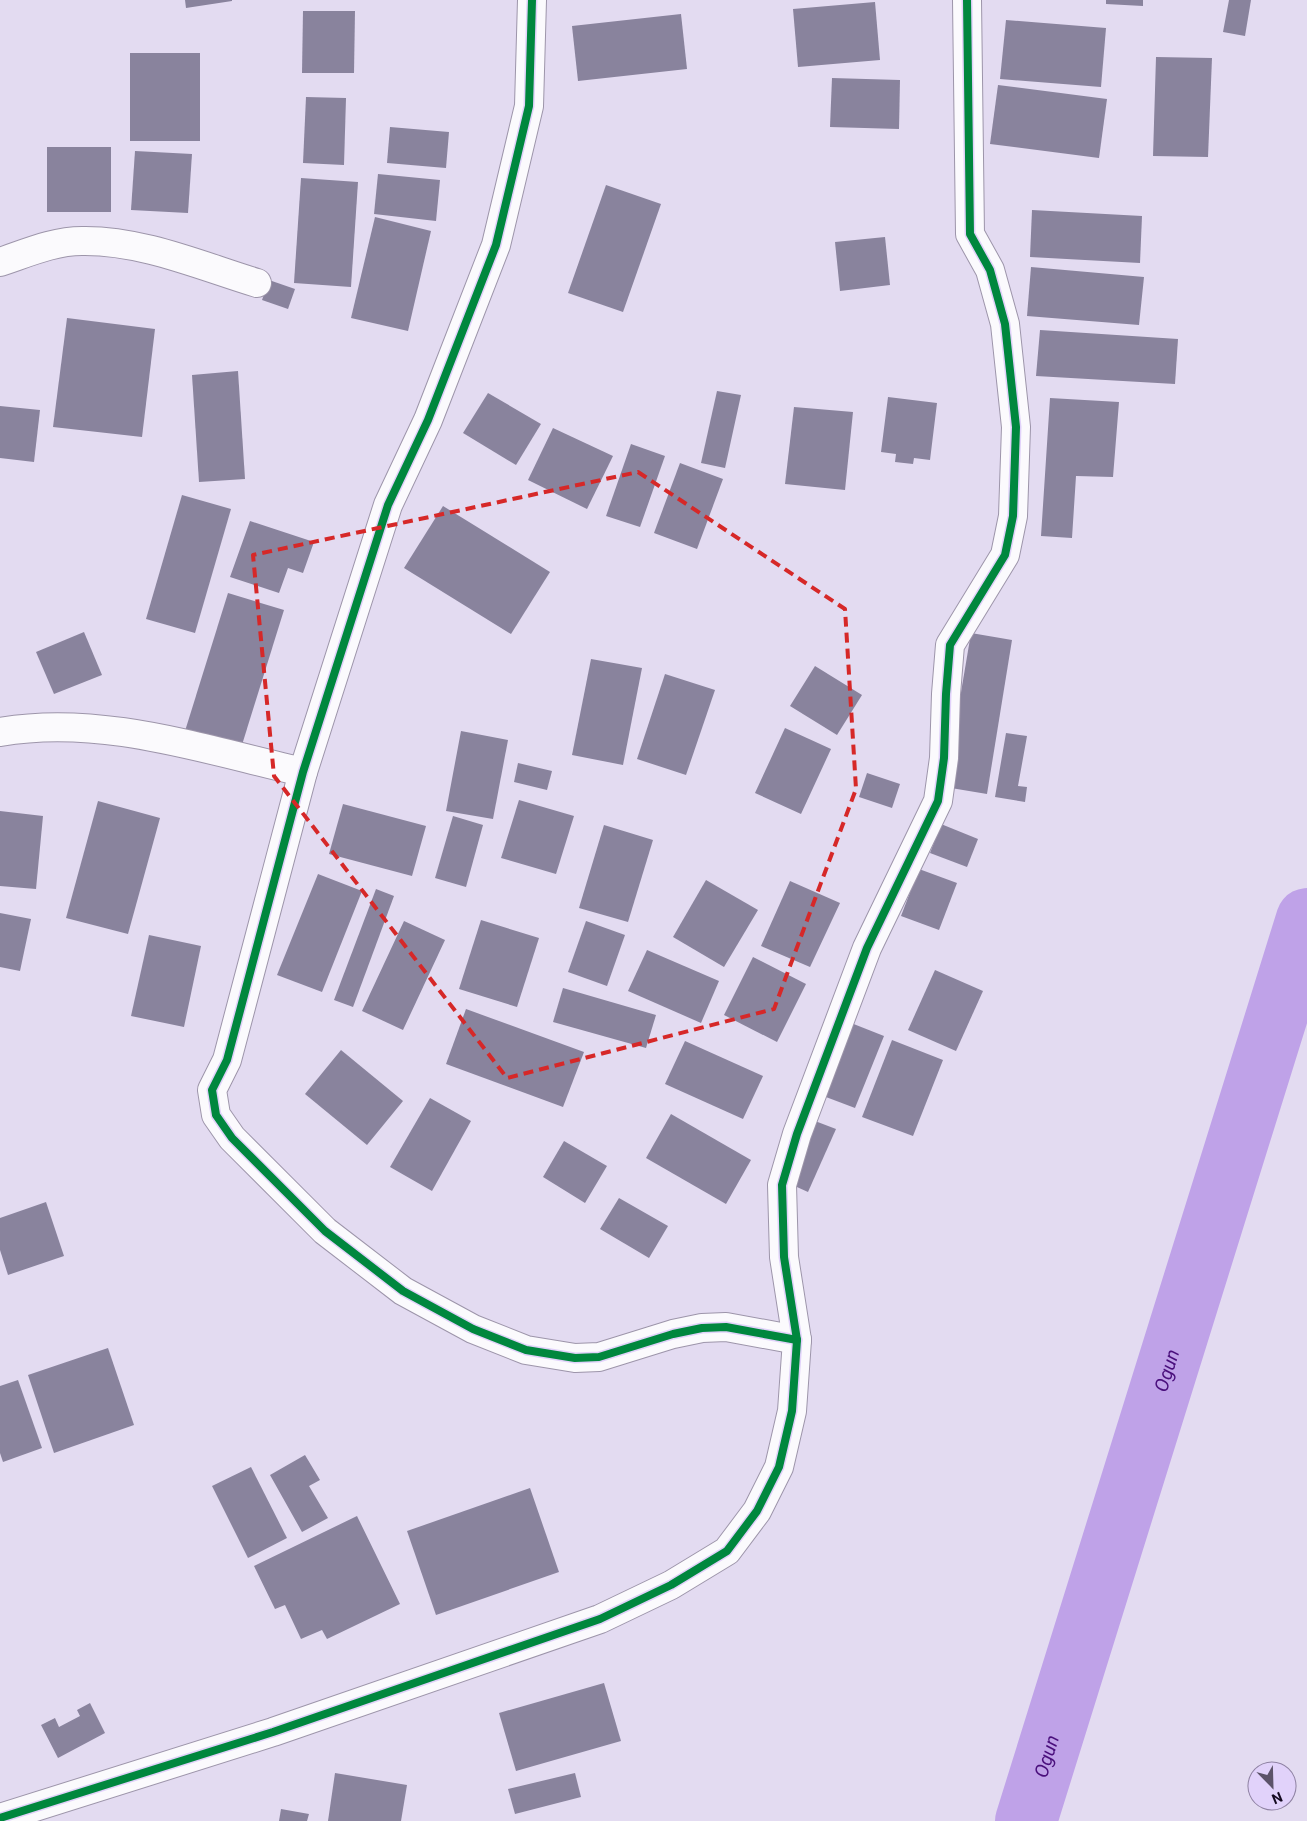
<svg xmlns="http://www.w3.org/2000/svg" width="1307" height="1821" font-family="Roboto,sans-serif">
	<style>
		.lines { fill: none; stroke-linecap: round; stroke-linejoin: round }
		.river { stroke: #bfa2e8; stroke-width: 62 }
		.building { fill: #89839d }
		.minor-casing { stroke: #9d95aa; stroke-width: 30 }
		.minor { stroke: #fbfafd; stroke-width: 28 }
		.cycleway-casing { stroke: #e1d2fa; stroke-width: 11 }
		.cycleway { stroke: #00873e; stroke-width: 8 }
		.marked { fill: none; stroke: #d62828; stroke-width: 4; stroke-dasharray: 10 6; stroke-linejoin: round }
		.labels { text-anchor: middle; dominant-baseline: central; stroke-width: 5; stroke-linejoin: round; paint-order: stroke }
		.water-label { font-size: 19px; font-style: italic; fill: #4a0f7c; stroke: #e1d2fa }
	</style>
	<rect width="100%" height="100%" fill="#e3dbf1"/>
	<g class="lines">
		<path class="river" id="s1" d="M1026 1821 1307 919"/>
	</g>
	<g class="building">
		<path d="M185 0H232V1L186 8Z"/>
		<path d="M1106 0H1143V6L1106 4Z"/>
		<path d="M1229 0H1251L1245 36 1223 32Z"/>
		<path d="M875 2 880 60 798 67 793 9Z"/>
		<path d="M303 11H355L354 73H302Z"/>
		<path d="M681 14 687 69 578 81 572 26Z"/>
		<path d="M1006 20 1106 28 1101 87 1000 79Z"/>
		<rect x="130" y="53" width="70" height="88"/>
		<path d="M1156 57 1212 58 1208 157 1153 156Z"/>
		<path d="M832 78 900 80 899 129 830 127Z"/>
		<path d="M998 85 1107 99 1099 158 990 144Z"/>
		<path d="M306 97 346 98 344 165 303 163Z"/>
		<path d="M390 127 449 132 446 168 387 163Z"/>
		<rect x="47" y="147" width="64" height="65"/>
		<path d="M135 151 192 154 188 213 131 210Z"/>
		<path d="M378 174 440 180 436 221 374 214Z"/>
		<path d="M301 178 358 182 351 287 294 283Z"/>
		<path d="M606 185 661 204 623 312 568 293Z"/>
		<path d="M1032 210 1142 216 1140 263 1030 257Z"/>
		<path d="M375 217 431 231 408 331 351 318Z"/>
		<path d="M885 237 890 285 840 291 835 242Z"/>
		<path d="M1031 267 1144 277 1139 325 1027 316Z"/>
		<path d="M269 280 295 289 288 309 262 300Z"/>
		<path d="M67 318 155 329 142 437 53 427Z"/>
		<path d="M1040 330 1178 339 1175 384 1036 376Z"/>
		<path d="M238 371 245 479 199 482 192 375Z"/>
		<path d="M717 391 741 395 725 468 701 463Z"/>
		<path d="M488 393 541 424 516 465 463 433Z"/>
		<path d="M888 397 937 403 930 460 914 458 913 464 895 462 896 454 881 452Z"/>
		<path d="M1050 398 1119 402 1113 477 1076 476 1072 538 1041 536Z"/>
		<path d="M0 406 40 410 34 462 0 458Z"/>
		<path d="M794 407 853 412 845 490 785 484Z"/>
		<path d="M553 428 613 456 587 509 528 480Z"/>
		<path d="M631 444 665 456 640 527 606 516Z"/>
		<path d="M680 463 723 479 697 549 654 533Z"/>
		<path d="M182 495 231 509 195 633 146 619Z"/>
		<path d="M443 506 550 572 511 634 404 568Z"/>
		<path d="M250 521 314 542 303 573 288 568 279 593 230 577Z"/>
		<path d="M228 593 284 610 241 748 185 731Z"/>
		<path d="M84 632 102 675 54 694 36 652Z"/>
		<path d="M971 633 1012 640 987 794 945 787Z"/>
		<path d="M591 659 642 668 623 765 572 755Z"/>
		<path d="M815 666 862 695 837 735 790 706Z"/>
		<path d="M665 674 715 690 686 775 637 759Z"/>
		<path d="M785 728 831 749 801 814 755 793Z"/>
		<path d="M461 731 508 740 493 819 446 811Z"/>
		<path d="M1006 733 1027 736 1018 786 1027 787 1025 802 995 797Z"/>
		<path d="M518 763 552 771 547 790 514 782Z"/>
		<path d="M867 773 900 784 892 808 859 797Z"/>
		<path d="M519 800 574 816 556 874 501 858Z"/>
		<path d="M98 801 160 818 128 934 66 918Z"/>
		<path d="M343 804 426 826 412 876 329 854Z"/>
		<path d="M0 811 43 816 36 889 0 886Z"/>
		<path d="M453 816 483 825 466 887 435 878Z"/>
		<path d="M941 824 978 839 967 867 930 853Z"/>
		<path d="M604 825 653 840 628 922 579 908Z"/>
		<path d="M919 869 957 883 939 930 901 916Z"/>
		<path d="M318 874 362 891 322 992 277 975Z"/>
		<path d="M706 880 758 910 724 967 673 937Z"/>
		<path d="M790 881 840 903 810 967 761 946Z"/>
		<path d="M376 889 394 896 353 1007 334 1000Z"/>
		<path d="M0 913 31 919 20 971 0 967Z"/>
		<path d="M481 920 539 938 517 1007 459 989Z"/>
		<path d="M404 921 445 940 403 1030 362 1011Z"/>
		<path d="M586 921 625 935 607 986 568 972Z"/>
		<path d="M149 935 201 946 184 1027 131 1016Z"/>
		<path d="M647 950 719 981 701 1023 628 991Z"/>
		<path d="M753 957 806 984 777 1042 724 1015Z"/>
		<path d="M935 970 983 991 956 1051 908 1030Z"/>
		<path d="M563 988 656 1015 646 1048 553 1022Z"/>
		<path d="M466 1009 584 1052 563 1107 446 1064Z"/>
		<path d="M846 1021 884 1036 855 1108 818 1094Z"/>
		<path d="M892 1040 943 1060 913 1136 862 1117Z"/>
		<path d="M685 1041 763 1076 743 1119 665 1084Z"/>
		<path d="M341 1050 403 1101 367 1145 305 1094Z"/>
		<path d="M430 1098 471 1121 432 1191 390 1167Z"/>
		<path d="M671 1114 751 1160 726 1204 646 1158Z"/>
		<path d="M815 1121 836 1129 808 1192 788 1183Z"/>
		<path d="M564 1141 607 1166 585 1203 543 1177Z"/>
		<path d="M619 1198 668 1226 649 1258 600 1229Z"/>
		<path d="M46 1202 64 1256 8 1275 0 1250V1218Z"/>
		<path d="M108 1348 134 1425 54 1453 28 1375Z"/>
		<path d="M18 1380 42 1448 3 1462 0 1453V1386Z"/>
		<path d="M305 1455 320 1480 309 1486 328 1518 302 1532 270 1475Z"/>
		<path d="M251 1467 287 1538 248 1558 212 1486Z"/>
		<path d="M530 1488 559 1572 436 1615 407 1531Z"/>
		<path d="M357 1516 400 1604 327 1639 322 1630 301 1639 285 1605 275 1609 254 1566Z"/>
		<path d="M604 1683 621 1741 516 1771 499 1713Z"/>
		<path d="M90 1703 105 1733 58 1758 41 1725 55 1718 59 1727 80 1716 77 1710Z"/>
		<path d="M335 1773 407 1785 401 1821H328Z"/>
		<path d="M575 1773 581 1797 515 1814 508 1789Z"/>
		<path d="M281 1809 309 1814 307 1821H279Z"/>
	</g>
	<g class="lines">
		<defs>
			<g id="minor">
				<path d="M532 0 529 106 496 245 428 420 388 505 303 772 227 1060 212 1090 216 1115 232 1138 325 1231 403 1291 473 1329 526 1350 575 1358 599 1357 673 1334 702 1328 726 1327 797 1340"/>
				<path d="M0 262C27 253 54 241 82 241 142 240 201 266 257 283"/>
				<path d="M0 732C101 714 205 750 303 772"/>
				<path d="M0 1818 273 1732 600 1619 671 1585 727 1551 757 1511 779 1467 792 1411 797 1340 784 1257 782 1185 797 1134 867 948 938 801 944 758 946 694 950 645 1005 555 1013 516 1016 427 1005 324 990 270 970 234 967 0"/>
			</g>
		</defs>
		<use href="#minor" class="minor-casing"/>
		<use href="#minor" class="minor"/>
		<defs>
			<g id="cycleway">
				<path d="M532 0 529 106 496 245 428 420 388 505 303 772 227 1060 212 1090 216 1115 232 1138 325 1231 403 1291 473 1329 526 1350 575 1358 599 1357 673 1334 702 1328 726 1327 797 1340"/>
				<path d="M0 1818 273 1732 600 1619 671 1585 727 1551 757 1511 779 1467 792 1411 797 1340 784 1257 782 1185 797 1134 867 948 938 801 944 758 946 694 950 645 1005 555 1013 516 1016 427 1005 324 990 270 970 234 967 0"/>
			</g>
		</defs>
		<use href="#cycleway" class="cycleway-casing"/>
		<use href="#cycleway" class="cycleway"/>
	</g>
	<path class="marked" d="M638 472 845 609 856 789 774 1009 507 1078 274 776 253 555Z"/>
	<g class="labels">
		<g class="water-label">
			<text stroke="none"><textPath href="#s1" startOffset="472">Ogun</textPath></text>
			<text stroke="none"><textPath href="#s1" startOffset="68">Ogun</textPath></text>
		</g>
	</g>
	<g transform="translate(1272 1786) rotate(157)"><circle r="24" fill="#e1d2fa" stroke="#8f82a3"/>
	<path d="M0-4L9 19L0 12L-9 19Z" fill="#5c5369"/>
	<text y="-8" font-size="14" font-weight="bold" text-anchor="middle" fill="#140a20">N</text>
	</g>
</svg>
